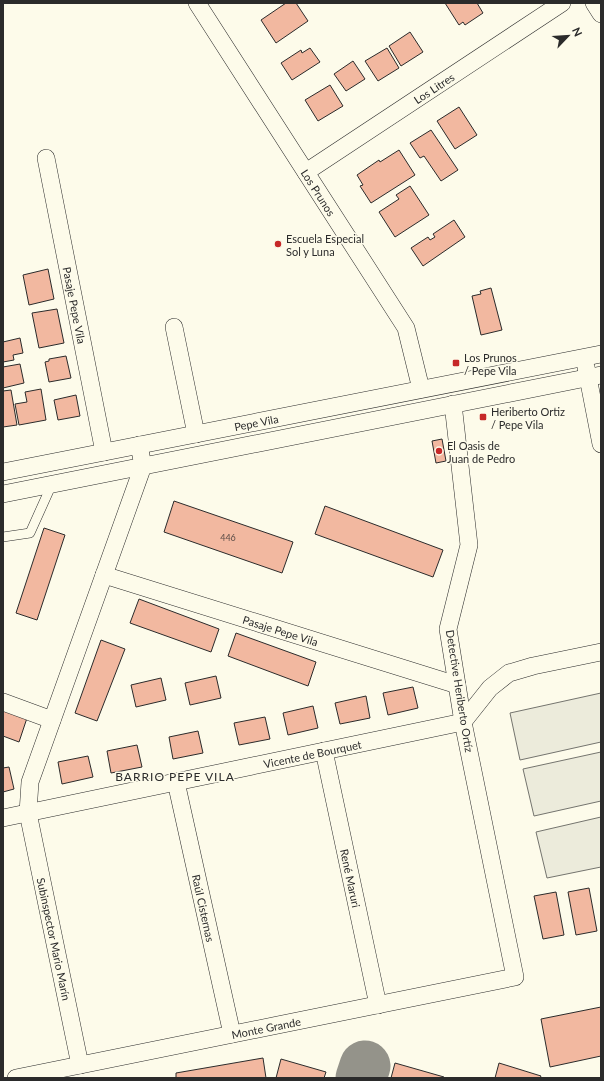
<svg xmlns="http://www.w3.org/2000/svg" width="604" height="1081" font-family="Lato,sans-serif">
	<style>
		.pitch { fill: #ecebdb; stroke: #74746e }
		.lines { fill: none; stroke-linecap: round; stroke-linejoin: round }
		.taxiway { stroke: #94938a; stroke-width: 51 }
		.building { fill: #f2b8a0; stroke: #2b2b2b }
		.lane-casing { stroke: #2b2b2b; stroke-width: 10 }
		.street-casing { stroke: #2b2b2b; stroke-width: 18 }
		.lane { stroke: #fdfbea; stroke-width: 9 }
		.street { stroke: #fdfbea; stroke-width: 17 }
		.poi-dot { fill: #c62828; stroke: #fdfbea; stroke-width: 1.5 }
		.labels { text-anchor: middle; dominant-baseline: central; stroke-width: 3; stroke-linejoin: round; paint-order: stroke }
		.number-label { font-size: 9px; fill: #5d4e48 }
		.street-label { font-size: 11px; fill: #2b2b2b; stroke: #fdfbea }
		.poi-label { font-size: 11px; fill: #2b2b2b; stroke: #fdfbea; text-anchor: start }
		.neighbourhood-label { font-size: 12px; letter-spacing: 1px; fill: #2b2b2b; stroke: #fdfbea }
	</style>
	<rect width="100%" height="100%" fill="#fdfbea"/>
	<g class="pitch">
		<path d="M601 693V742L520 760 510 713Z"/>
		<path d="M601 752V801L534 816 523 769Z"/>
		<path d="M601 817V867L547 878 536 832Z"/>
	</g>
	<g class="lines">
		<path class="taxiway" d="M361 1078 365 1066"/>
	</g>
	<g class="building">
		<path d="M286 3H296L308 21 276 43 261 20Z"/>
		<path d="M445 3H477L483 13 465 25 463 22 459 25Z"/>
		<path d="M410 32 423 52 401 66 389 46Z"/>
		<path d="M310 48 320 62 292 80 281 63 301 50 302 53Z"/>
		<path d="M387 48 399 68 378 81 365 61Z"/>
		<path d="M353 61 365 79 346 91 334 74Z"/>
		<path d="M330 85 343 106 318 121 305 100Z"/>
		<path d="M459 107 477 135 455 149 437 121Z"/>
		<path d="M431 130 458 170 441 181 424 156 420 158 410 143Z"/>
		<path d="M399 150 415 175 371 203 360 186 363 185 357 175 379 160 380 162Z"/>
		<path d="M410 186 429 215 395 237 379 212 399 199 396 195Z"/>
		<path d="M454 220 465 237 423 266 411 248 428 237 430 240 435 237 433 234Z"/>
		<path d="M48 269 54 299 29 305 23 275Z"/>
		<path d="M491 288 502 330 481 335 472 296 481 294 480 291Z"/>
		<path d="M57 309 64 343 39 348 32 313Z"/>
		<path d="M20 338 23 353 13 355 14 360 3 362V342Z"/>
		<path d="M66 356 71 378 49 382 45 362 49 361V359Z"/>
		<path d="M20 364 24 383 3 388V367Z"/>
		<path d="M41 389 46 420 19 425 15 404 27 402 25 392Z"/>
		<path d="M11 390 17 425 3 427V391Z"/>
		<path d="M76 395 80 416 58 420 54 400Z"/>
		<path d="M442 439 446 461 436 463 432 441Z"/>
		<path d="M174 501 293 542 282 573 164 532Z"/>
		<path d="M325 506 443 550 433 577 315 534Z"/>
		<path d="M44 528 65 535 37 620 16 613Z"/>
		<path d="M139 599 219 629 211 652 130 623Z"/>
		<path d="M236 633 316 662 308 686 228 656Z"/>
		<path d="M101 640 125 649 97 721 75 713Z"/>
		<path d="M216 676 221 698 190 705 185 683Z"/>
		<path d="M161 678 166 700 136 707 131 685Z"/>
		<path d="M413 687 418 708 388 715 383 693Z"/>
		<path d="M366 696 370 718 340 724 335 703Z"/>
		<path d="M313 706 318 728 288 735 283 713Z"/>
		<path d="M3 710 27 718 19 742 3 736Z"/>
		<path d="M265 717 270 739 239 745 234 723Z"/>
		<path d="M198 731 203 753 173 759 169 737Z"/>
		<path d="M137 745 142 767 111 773 107 751Z"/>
		<path d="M88 756 93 777 62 784 58 762Z"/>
		<path d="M9 767 14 789 3 792V768Z"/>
		<path d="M589 888 597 931 576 935 568 892Z"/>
		<path d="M556 892 564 935 543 939 534 896Z"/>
		<path d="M601 1007V1056L550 1067 541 1019Z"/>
		<path d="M263 1058 266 1078H176V1073Z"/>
		<path d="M281 1059 326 1072 324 1078H276Z"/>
		<path d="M395 1063 444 1077 443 1078H391Z"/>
		<path d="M499 1063 541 1076 540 1078H495Z"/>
	</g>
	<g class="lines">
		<defs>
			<path id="lane" d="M3 537 30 533 52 484"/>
			<g id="street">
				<path id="s1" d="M197 3 406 328 421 389"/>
				<path d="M594 3 601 14"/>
				<path id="s2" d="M46 158 104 452"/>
				<path id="s3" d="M306 172 562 3"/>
				<path d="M174 327 196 434"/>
				<path d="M586 367 601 444"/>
				<path id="s4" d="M3 472 601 354"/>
				<path d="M3 494 601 375"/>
				<path id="s5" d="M104 575 457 685"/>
				<path d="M3 702 52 720"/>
				<path id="s6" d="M324 751 378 1005"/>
				<path id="s7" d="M176 782 232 1034"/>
				<path id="s8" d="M3 818 463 722 490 688 509 673 533 666 601 652"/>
				<path d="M80 1065 28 813 30 782 143 466 139 445"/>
				<path id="s9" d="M16 1078 515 977 463 722 448 629 469 545 453 404"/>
			</g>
		</defs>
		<use href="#lane" class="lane-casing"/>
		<use href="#street" class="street-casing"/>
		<use href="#lane" class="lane"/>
		<use href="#street" class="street"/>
	</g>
	<g class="poi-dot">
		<circle cx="278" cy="244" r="4"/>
		<rect x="452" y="359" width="8" height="8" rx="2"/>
		<rect x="479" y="413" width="8" height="8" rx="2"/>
		<circle cx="439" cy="451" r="4"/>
	</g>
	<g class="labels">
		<g class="number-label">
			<text x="228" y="537">446</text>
		</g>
		<g class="street-label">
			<text stroke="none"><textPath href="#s3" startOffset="153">Los Litres</textPath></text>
			<text stroke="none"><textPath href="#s1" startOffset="225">Los Prunos</textPath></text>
			<text stroke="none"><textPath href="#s2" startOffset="150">Pasaje Pepe Vila</textPath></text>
			<text stroke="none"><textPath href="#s4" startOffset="258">Pepe Vila</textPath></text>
			<text stroke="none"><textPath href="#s5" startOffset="185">Pasaje Pepe Vila</textPath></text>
			<text transform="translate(460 691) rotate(81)">Detective Heriberto Ortíz</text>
			<text stroke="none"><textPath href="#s8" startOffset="316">Vicente de Bourquet</textPath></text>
			<text stroke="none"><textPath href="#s6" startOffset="130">René Maruri</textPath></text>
			<text stroke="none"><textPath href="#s7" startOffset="129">Raúl Cisternas</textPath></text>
			<text transform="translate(54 939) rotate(78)">Subinspector Mario Marín</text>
			<text stroke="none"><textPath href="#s9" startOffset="255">Monte Grande</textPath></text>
		</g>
		<g class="poi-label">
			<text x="286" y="238">Escuela Especial<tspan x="286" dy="13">Sol y Luna</tspan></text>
			<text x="464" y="357">Los Prunos<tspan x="464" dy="13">/ Pepe Vila</tspan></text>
			<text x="491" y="411">Heriberto Ortiz<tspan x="491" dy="13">/ Pepe Vila</tspan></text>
			<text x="447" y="445">El Oasis de<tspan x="447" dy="13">Juan de Pedro</tspan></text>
		</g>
		<g class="neighbourhood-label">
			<text x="175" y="776">BARRIO PEPE VILA</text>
		</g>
	</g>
	<rect width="604" height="1081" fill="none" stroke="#2b2b2b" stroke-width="8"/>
	<g transform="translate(568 36) rotate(65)" stroke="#fdfbea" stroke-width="3" paint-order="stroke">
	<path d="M0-3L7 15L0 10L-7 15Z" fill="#2b2b2b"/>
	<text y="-6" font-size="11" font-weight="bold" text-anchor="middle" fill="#2b2b2b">N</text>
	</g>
</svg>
